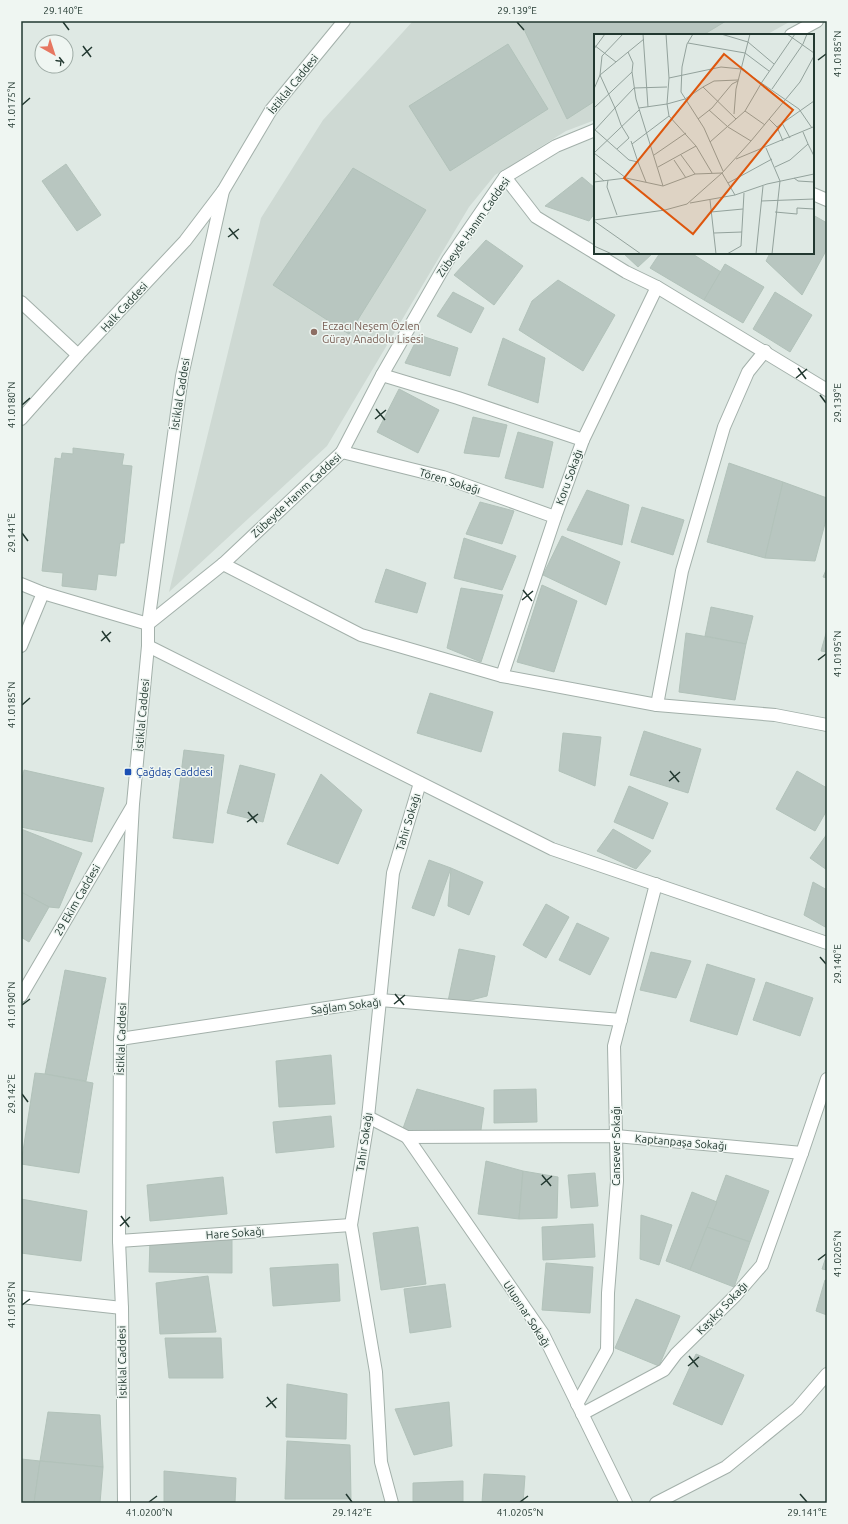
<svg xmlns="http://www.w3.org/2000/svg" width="848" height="1524" font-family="Ubuntu,sans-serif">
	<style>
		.built { fill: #ced9d3 }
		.building { fill: #b8c6c0; stroke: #b2c2ba }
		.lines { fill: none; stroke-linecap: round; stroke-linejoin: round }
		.minor-casing { stroke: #a3b0aa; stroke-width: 14 }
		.tertiary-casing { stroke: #a3b0aa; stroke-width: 14 }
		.minor { stroke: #fff; stroke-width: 12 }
		.tertiary { stroke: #fff; stroke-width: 12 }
		.ticks { fill: none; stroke: #223830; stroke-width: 1.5 }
		.education-dot { fill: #8d6e63; stroke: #eff6f2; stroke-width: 1.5 }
		.transit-dot { fill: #1a4fb4; stroke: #eff6f2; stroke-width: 1.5 }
		.labels { text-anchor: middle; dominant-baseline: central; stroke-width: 3; stroke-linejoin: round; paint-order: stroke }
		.street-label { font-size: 11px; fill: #223830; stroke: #eff6f2 }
		.education-label { font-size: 11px; fill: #785e54; stroke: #eff6f2; text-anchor: start }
		.transit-label { font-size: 11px; fill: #164399; stroke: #eff6f2; text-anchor: start }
		.inset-road { fill: none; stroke: #93a29c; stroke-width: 1 }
		.view { fill: #de570e; fill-opacity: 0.15; stroke: #de570e; stroke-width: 2 }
		.inset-edge { fill: none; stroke: #223830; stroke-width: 2 }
		.neatline { fill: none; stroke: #223830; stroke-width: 1.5 }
		.ticks-label { font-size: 10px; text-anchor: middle; fill: #223830 }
	</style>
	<rect width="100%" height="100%" fill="#dfe9e4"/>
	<path class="built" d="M413 21H791L766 35H595V120L566 131 495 175 469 207 327 446 169 592 261 218 323 120Z"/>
	<g class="building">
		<path d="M520 21H726L703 35H595V101L567 119Z"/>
		<path d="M508 44 548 109 450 171 409 106Z"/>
		<path d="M66 164 101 215 77 231 42 181Z"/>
		<path d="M353 168 426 210 349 334 273 285Z"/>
		<path d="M582 177 595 188V213L589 221 545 206Z"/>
		<path d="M813 215 827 223V249L802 295 766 261 770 253H813Z"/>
		<path d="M486 240 523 266 494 305 454 275Z"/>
		<path d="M623 253H653L638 267Z"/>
		<path d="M660 253H691L721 272 704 300 650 268Z"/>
		<path d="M725 264 764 287 743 323 704 300Z"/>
		<path d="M558 280 615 315 583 371 519 330 532 301Z"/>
		<path d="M453 292 484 308 471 333 437 316Z"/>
		<path d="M775 292 812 315 790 352 753 329Z"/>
		<path d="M419 335 458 348 450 376 405 363Z"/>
		<path d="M503 338 545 358 538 403 488 385Z"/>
		<path d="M399 389 439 410 418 453 377 432Z"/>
		<path d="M473 417 507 425 499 457 464 453Z"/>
		<path d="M518 432 553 442 543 488 505 478Z"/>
		<path d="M73 448 124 454 122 465 132 466 124 543H120L116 576 98 574 96 590 62 586 63 573 42 571 55 458 61 459 62 453 73 454Z"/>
		<path d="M729 463 783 482 765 558 707 542Z"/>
		<path d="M783 482 827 498V516L815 561 765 558Z"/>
		<path d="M587 490 629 505 622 545 567 530Z"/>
		<path d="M480 502 514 511 502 544 466 534Z"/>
		<path d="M642 507 684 520 673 555 631 542Z"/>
		<path d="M562 536 620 562 606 605 543 575Z"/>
		<path d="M464 538 516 556 502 590 454 578Z"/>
		<path d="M827 568V578L823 577Z"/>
		<path d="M386 569 426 583 417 613 375 602Z"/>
		<path d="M542 585 577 601 554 672 517 662Z"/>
		<path d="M461 588 503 595 481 662 447 648Z"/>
		<path d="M711 607 753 616 746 644 705 636Z"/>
		<path d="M827 630V652L821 651Z"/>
		<path d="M686 633 746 644 735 700 679 692Z"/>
		<path d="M430 693 493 712 481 752 417 733Z"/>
		<path d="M644 731 701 749 688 793 630 775Z"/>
		<path d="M563 733 601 737 595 786 559 771Z"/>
		<path d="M184 750 224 755 213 843 173 838Z"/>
		<path d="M240 765 275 774 263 822 227 813Z"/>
		<path d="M24 770 104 788 92 842 21 827V784Z"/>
		<path d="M797 771 827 788V810L815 831 776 809Z"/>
		<path d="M321 774 362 810 338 864 287 844Z"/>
		<path d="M629 786 668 803 653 839 614 822Z"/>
		<path d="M21 829 82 853 59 908 49 907 21 892Z"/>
		<path d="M613 829 651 851 636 869 597 851Z"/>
		<path d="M827 834V870L810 858Z"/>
		<path d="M429 860 451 868 434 916 412 908Z"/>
		<path d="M451 868 483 882 469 915 448 906Z"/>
		<path d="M813 882 827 890V928L804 915Z"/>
		<path d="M21 892 49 907 29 942 21 937Z"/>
		<path d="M546 904 569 917 546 958 523 945Z"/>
		<path d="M577 923 609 938 590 975 559 960Z"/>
		<path d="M459 949 495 956 487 996 447 1006Z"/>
		<path d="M651 952 691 961 676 998 640 990Z"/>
		<path d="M707 964 755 979 737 1035 690 1021Z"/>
		<path d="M65 970 106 978 86 1081 45 1074Z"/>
		<path d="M766 982 813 998 800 1036 753 1020Z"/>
		<path d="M331 1055 335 1104 279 1107 276 1061Z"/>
		<path d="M35 1073 45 1074 93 1083 79 1173 21 1164Z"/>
		<path d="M417 1089 484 1108 480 1137 401 1134Z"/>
		<path d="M536 1089 537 1122 494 1123V1090Z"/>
		<path d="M331 1116 334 1147 276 1153 273 1122Z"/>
		<path d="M486 1161 523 1171 519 1219 478 1214Z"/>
		<path d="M523 1171 558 1177 557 1218 519 1219Z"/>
		<path d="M595 1173 598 1206 571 1208 568 1175Z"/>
		<path d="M726 1175 769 1191 750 1242 707 1227Z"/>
		<path d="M223 1177 227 1214 150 1221 147 1185Z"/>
		<path d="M692 1192 717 1202 690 1270 666 1261Z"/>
		<path d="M21 1199 87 1211 81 1261 21 1253Z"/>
		<path d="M641 1215 672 1225 659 1265 640 1259Z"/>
		<path d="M593 1224 595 1257 543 1260 542 1227Z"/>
		<path d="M418 1227 426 1284 381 1290 373 1233Z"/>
		<path d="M707 1227 750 1242 734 1287 690 1270Z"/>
		<path d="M150 1239 232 1240V1273L149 1272Z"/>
		<path d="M827 1254V1270L822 1269Z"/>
		<path d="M546 1263 593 1267 590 1313 542 1310Z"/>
		<path d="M338 1264 340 1301 273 1306 270 1268Z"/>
		<path d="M208 1276 216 1332 160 1334 156 1283Z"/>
		<path d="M825 1280H827V1315L816 1311Z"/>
		<path d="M445 1284 451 1327 410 1333 404 1289Z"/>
		<path d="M636 1299 680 1316 659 1366 615 1348Z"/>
		<path d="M165 1338H221L223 1378H169Z"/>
		<path d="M696 1354 744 1375 722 1425 673 1404Z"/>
		<path d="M287 1384 347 1394 346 1439 286 1437Z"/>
		<path d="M449 1402 452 1446 414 1455 395 1409Z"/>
		<path d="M48 1412 100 1415 103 1467 40 1461Z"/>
		<path d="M287 1441 350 1445 351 1499H285Z"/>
		<path d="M21 1459 40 1461 34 1503H21Z"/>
		<path d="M40 1461 103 1467 100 1503H34Z"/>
		<path d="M164 1471 236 1478 235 1503H164Z"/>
		<path d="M484 1474 525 1476 523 1503H482Z"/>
		<path d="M463 1481V1503H413V1483Z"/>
	</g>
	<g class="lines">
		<defs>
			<g id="minor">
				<path d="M791 35 817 21"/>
				<path d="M505 177 536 217 595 253"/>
				<path d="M813 194 827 200"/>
				<path d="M595 253 626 272 657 287 827 390"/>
				<path d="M21 302 78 355"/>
				<path d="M382 375 458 398 583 440"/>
				<path d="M21 419 78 355 185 241 223 191"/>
				<path d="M342 452 443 477 555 517"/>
				<path d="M223 564 361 635 502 676 657 705 775 715 827 725"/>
				<path d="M21 584 43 593 148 624 223 564 342 452 382 375 448 260 505 177 556 146 595 130"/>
				<path d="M21 646 43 593"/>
				<path d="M148 646 552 849 827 943"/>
				<path d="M502 676 555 517 583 440 657 287"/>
				<path d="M657 705 682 571 724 427 748 372 765 351"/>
				<path d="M120 1039 380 1000 621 1020"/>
				<path d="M368 1117 407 1137 616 1136 802 1153 827 1079"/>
				<path d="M407 1137 543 1334 626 1503"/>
				<path d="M119 1241 351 1225"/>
				<path d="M21 1297 122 1308"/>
				<path d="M577 1404 607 1350 608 1293 617 1181 614 1046 656 884"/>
				<path d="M582 1414 664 1370 676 1354 735 1296 762 1265 802 1153"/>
				<path d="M392 1503 381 1462 376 1372 351 1225 367 1127 393 873 420 783"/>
				<path d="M656 1503 726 1467 797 1409 827 1374"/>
			</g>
			<g id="tertiary">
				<path d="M21 996 132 807"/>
				<path d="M124 1503 122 1308 119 1241 120 1039 133 804 148 646V624L182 376 223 191 271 110 344 21"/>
			</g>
		</defs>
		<use href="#minor" class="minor-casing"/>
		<use href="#tertiary" class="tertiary-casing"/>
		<use href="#minor" class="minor"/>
		<use href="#tertiary" class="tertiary"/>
	</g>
	<path class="ticks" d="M63 22 69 30M517 22 524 30M83 46 91 57M82 56 92 47M818 60 826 54M22 105 30 98M229 228 238 239M228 237 239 229M798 368 806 379M796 378 807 369M820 395 826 403M22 405 30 398M376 409 385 420M375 419 386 410M22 533 28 541M523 590 532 601M522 600 533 591M102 631 110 642M101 641 111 632M818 660 826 654M22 705 30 698M670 771 679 782M669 781 680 772M248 812 257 823M247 822 258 814M820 957 826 964M395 994 404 1005M394 1004 405 995M22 1005 30 999M22 1094 28 1102M542 1175 551 1186M541 1185 552 1176M121 1216 129 1227M120 1226 130 1217M818 1260 826 1254M22 1305 30 1299M689 1356 698 1367M688 1366 699 1357M267 1397 276 1408M266 1407 277 1398M346 1494 352 1502M800 1494 807 1502M149 1502 157 1496M520 1502 528 1496"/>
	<circle class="education-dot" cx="314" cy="332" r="4"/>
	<rect class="transit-dot" x="124" y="768" width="8" height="8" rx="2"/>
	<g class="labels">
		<g class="street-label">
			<text transform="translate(293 84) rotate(-51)">İstiklal Caddesi</text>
			<text transform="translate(473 227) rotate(-55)">Zübeyde Hanım Caddesi</text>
			<text transform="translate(124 307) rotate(-47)">Halk Caddesi</text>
			<text transform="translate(180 394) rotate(-81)">İstiklal Caddesi</text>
			<text transform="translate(569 477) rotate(-70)">Koru Sokağı</text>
			<text transform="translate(450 481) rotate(17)">Tören Sokağı</text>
			<text transform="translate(296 495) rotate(-43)">Zübeyde Hanım Caddesi</text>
			<text transform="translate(142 715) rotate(-85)">İstiklal Caddesi</text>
			<text transform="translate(408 822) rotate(-73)">Tahir Sokağı</text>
			<text transform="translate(77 900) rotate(-60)">29 Ekim Caddesi</text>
			<text transform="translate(346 1006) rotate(-7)">Sağlam Sokağı</text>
			<text transform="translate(121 1039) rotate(-88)">İstiklal Caddesi</text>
			<text transform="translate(364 1142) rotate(-82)">Tahir Sokağı</text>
			<text transform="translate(681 1142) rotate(5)">Kaptanpaşa Sokağı</text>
			<text transform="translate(616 1146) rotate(-90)">Cansever Sokağı</text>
			<text transform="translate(235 1233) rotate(-4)">Hare Sokağı</text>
			<text transform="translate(722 1308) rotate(-46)">Kaşıkçı Sokağı</text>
			<text transform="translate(527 1314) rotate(57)">Ulupınar Sokağı</text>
			<text transform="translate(122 1362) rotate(-91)">İstiklal Caddesi</text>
		</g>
		<g class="education-label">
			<text x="322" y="326">Eczacı Neşem Özlen<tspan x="322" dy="13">Güray Anadolu Lisesi</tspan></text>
		</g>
		<g class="transit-label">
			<text x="136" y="772">Çağdaş Caddesi</text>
		</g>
	</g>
	<g transform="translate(594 34)">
		<rect width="220" height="220" fill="#dfe9e4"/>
		<path class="inset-road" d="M49 0 54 73M99 0 93 10 88 33 87 58 110 94 129 137M127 0 154 8 180 30M193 0 220 19M50 5 6 41 21 74 40 54 73 53M94 9 151 19 175 37M0 11 22 28M0 15 11 0M34 18 39 29 38 38M75 44 127 33 147 35 205 75 218 94M109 53 120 47 144 46M0 55 6 41 8 22 29 0M178 55 209 10 213 0M0 74 38 38 42 65 69 152M45 74 73 70 75 44 72 0M115 76 134 93 157 107M151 77 171 91M140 80 142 55 156 0M104 85 118 74 138 50 144 47M175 85 183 93 189 107M188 89 196 104M183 93 220 67M0 95 35 126 44 128 52 148M0 97 21 74 27 91 35 104 23 115M37 107 44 128M116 108 151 77 168 48 201 0M38 110 75 82M214 110 220 122M172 114 186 147 178 220M0 119 45 76M0 119 32 144M60 121 92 99M87 121 101 140M142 125 219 93M80 126 92 144M64 133 102 112M181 133 196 126 214 110 209 98M0 138 10 147M118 139 102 112 75 82 73 70 91 65 109 53 142 85M200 144 204 147 220 148M14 146 13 153 23 181M0 148 32 144 69 152 101 140 128 139 141 161M134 149 178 125M116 166 122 220M167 167 220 165M96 169 141 161 173 150 220 140M117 178 149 175M181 178 203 180V174L220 175M0 186 71 176 93 170 128 139 157 107 206 48 220 22M0 187 47 220M120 199 148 198M0 212 18 220M133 220 147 212 150 159M162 220 169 152"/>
		<path class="view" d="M130 20 199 76 99 200 30 144Z"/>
		<rect width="220" height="220" class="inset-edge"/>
	</g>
	<rect width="848" height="1524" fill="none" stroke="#eff6f2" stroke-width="44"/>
	<g transform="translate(54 54) rotate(141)"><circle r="19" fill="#eff6f2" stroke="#9daaa4"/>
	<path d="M0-3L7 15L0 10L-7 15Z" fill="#e67761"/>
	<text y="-6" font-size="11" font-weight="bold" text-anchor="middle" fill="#223830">K</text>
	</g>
	<rect x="22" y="22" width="804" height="1480" class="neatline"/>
	<g class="ticks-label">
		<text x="63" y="14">29.140°E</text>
		<text x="517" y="14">29.139°E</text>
		<text transform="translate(837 54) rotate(-90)" y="4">41.0185°N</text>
		<text transform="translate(11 105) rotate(-90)" y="4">41.0175°N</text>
		<text transform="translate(837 403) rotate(-90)" y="4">29.139°E</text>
		<text transform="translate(11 405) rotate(-90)" y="4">41.0180°N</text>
		<text transform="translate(11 533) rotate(-90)" y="4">29.141°E</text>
		<text transform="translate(837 654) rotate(-90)" y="4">41.0195°N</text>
		<text transform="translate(11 705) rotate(-90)" y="4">41.0185°N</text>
		<text transform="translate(837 964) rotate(-90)" y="4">29.140°E</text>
		<text transform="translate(11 1005) rotate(-90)" y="4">41.0190°N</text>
		<text transform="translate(11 1094) rotate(-90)" y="4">29.142°E</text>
		<text transform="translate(837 1254) rotate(-90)" y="4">41.0205°N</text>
		<text transform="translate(11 1305) rotate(-90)" y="4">41.0195°N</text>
		<text x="149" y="1516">41.0200°N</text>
		<text x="352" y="1516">29.142°E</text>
		<text x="520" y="1516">41.0205°N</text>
		<text x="807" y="1516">29.141°E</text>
	</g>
</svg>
